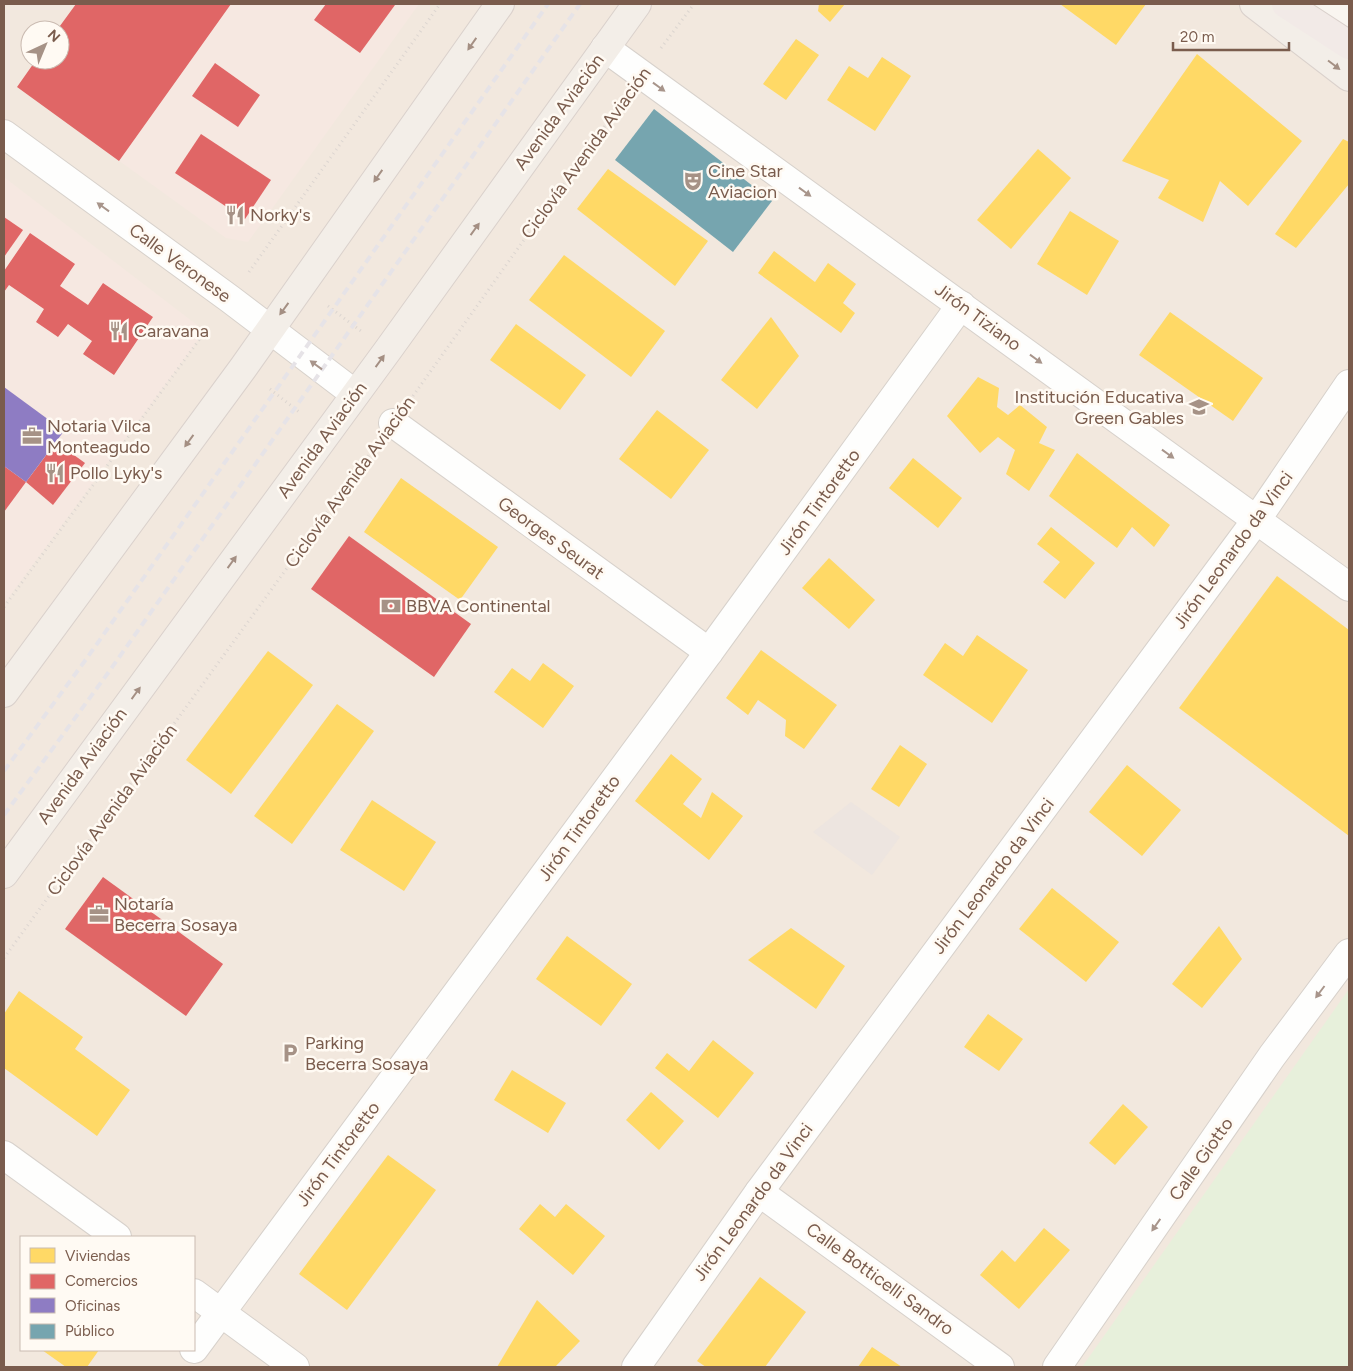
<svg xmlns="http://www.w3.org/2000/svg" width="1353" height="1371" font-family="Figtree,sans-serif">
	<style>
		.residential { fill: #f2e8de; fill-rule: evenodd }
		.commercial { fill: #f6e8e1 }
		.industrial { fill: #ede5e0 }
		.green { fill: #e7f0db }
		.homes { fill: #ffd966 }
		.shops { fill: #e06666 }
		.offices { fill: #8e7cc3 }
		.public { fill: #76a5af }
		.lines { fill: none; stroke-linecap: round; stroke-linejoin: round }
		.pedestrian-casing { stroke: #d7d1cb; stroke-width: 30 }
		.minor-casing { stroke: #d7d1cb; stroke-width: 30 }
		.tertiary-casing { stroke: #d7d1cb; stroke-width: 30 }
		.primary-casing { stroke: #dad1cc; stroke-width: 30 }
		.motorway-casing { stroke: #dad1cc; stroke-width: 30 }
		.path { stroke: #dcd5d0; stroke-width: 3; stroke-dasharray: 1 4; stroke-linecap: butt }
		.pedestrian { stroke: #fefefd; stroke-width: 28 }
		.minor { stroke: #fefefd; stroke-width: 28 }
		.tertiary { stroke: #fefefd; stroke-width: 28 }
		.primary { stroke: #f3eee8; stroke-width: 28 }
		.motorway { stroke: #f2eae7; stroke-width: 28 }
		.rail { stroke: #e6e3e7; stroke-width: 4; stroke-dasharray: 8 5; stroke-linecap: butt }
		.oneway { fill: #a48f83 }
		.oneway2 { fill: #a8958b }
		.labels { text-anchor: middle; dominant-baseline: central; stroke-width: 5; stroke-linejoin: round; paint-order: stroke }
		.street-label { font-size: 18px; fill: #7a5c4d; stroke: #fffaf3 }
		.poi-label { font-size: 18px; fill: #7a5c4d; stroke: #fffaf3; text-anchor: start }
	</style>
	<rect width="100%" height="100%" fill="#f9f5f0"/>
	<path class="residential" d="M4 4H1279L1349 56V1367H4ZM30 30H60V60H30ZM21 1237H194V1350H21Z"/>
	<g class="commercial">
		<path d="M76 4H419L248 242 226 238 17 87 36 60H60V30H57Z"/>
		<path d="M4 177 205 331 4 604Z"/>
	</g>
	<path class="industrial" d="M851 802 900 837 872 875 813 832Z"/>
	<path class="green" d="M1349 989V1367H1082Z"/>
	<g class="homes">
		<path d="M819 4H845L830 22 818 11Z"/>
		<path d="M1060 4H1146L1116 45Z"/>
		<path d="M796 39 819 55 786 100 763 84Z"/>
		<path d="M1197 54 1302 141 1248 206 1220 181 1203 222 1158 198 1169 180 1122 161Z"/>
		<path d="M882 57 911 76 875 131 827 100 849 66 868 78Z"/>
		<path d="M1343 139 1349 142V184L1296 248 1275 234Z"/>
		<path d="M1038 149 1071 178 1011 249 977 220Z"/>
		<path d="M608 169 708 241 675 286 577 209Z"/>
		<path d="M1070 211 1119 241 1087 295 1037 264Z"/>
		<path d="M774 251 815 282 828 263 856 284 843 303 855 313 841 333 758 273Z"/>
		<path d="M564 255 665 331 631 377 529 300Z"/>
		<path d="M1170 312 1263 378 1233 421 1139 355Z"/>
		<path d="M771 317 799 356 757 409 721 380Z"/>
		<path d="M516 324 586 375 560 410 490 360Z"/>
		<path d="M978 377 999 388 997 407 1008 415 1020 405 1047 427 1039 443 1055 450 1029 491 1006 474 1015 450 998 437 980 453 947 416Z"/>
		<path d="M657 410 709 450 671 499 619 459Z"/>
		<path d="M1077 453 1170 525 1154 547 1132 527 1117 548 1049 496Z"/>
		<path d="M913 458 962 498 938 528 889 488Z"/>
		<path d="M401 478 498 547 460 600 364 532Z"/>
		<path d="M1051 527 1095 563 1065 599 1043 582 1060 562 1037 544Z"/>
		<path d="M829 558 875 600 849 629 802 588Z"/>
		<path d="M1277 576 1349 630V836L1179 708Z"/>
		<path d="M977 635 1028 670 992 723 923 675 945 643 963 656Z"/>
		<path d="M761 650 837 705 804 749 785 736 786 720 758 700 748 715 726 698Z"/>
		<path d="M268 651 313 685 231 794 186 760Z"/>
		<path d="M543 663 574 686 543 728 494 692 512 668 530 681Z"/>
		<path d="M337 704 374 731 292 844 254 816Z"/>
		<path d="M900 745 927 764 899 807 871 789Z"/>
		<path d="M671 754 702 779 683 804 701 818 712 792 743 816 709 860 635 801Z"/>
		<path d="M1127 765 1181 810 1142 856 1089 812Z"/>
		<path d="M372 800 436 842 404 891 340 850Z"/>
		<path d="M1052 888 1119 942 1086 982 1019 929Z"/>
		<path d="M1219 926 1242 959 1202 1008 1172 984Z"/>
		<path d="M791 928 845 966 816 1009 748 960Z"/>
		<path d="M567 936 632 984 601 1026 536 979Z"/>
		<path d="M19 991 83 1037 75 1049 130 1090 97 1136 4 1068V1014Z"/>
		<path d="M988 1014 1023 1039 999 1071 964 1047Z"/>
		<path d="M713 1040 754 1073 718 1118 655 1068 667 1053 689 1071Z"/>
		<path d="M512 1070 566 1103 548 1133 494 1100Z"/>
		<path d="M651 1092 684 1121 659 1150 626 1120Z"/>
		<path d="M1123 1104 1148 1127 1115 1165 1089 1143Z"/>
		<path d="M388 1155 436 1190 347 1310 299 1274Z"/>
		<path d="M540 1204 555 1217 566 1204 605 1236 573 1275 519 1229Z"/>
		<path d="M1044 1228 1070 1250 1019 1309 980 1275 1002 1250 1015 1262Z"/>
		<path d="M760 1277 806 1312 765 1367H706L697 1361Z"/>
		<path d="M537 1300 580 1341 555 1367H497Z"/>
		<path d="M872 1347 902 1367H858Z"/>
		<path d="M42 1350H99L87 1367H66Z"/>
	</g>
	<g class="shops">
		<path d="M76 4H231L119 161 17 87 36 60H60V30H57Z"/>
		<path d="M326 4H394L395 5 360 53 314 20Z"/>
		<path d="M215 63 260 95 238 127 192 96Z"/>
		<path d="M201 134 271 180 245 219 175 173Z"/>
		<path d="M4 217 23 230 4 257Z"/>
		<path d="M30 233 75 264 60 286 88 305 103 283 153 317 114 375 83 354 92 341 68 324 58 337 36 322 44 309 9 285 4 292V271Z"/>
		<path d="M56 442 85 463 53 505 26 482Z"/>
		<path d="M4 466 26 482 4 512Z"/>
		<path d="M349 536 471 624 434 677 311 589Z"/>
		<path d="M103 877 223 964 186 1016 65 929Z"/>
	</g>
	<path class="offices" d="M4 387 64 431 26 482 4 466Z"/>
	<path class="public" d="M654 109 772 201 733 252 615 160Z"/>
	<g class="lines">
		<defs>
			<path id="pedestrian" d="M393 423 709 652"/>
			<g id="minor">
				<path d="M605 48 1349 587"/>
				<path d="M4 134 230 299 355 394"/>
				<path d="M759 1192 1000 1367"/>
				<path d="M194 1349 709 652 961 305"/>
				<path d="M636 1367 759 1192 1257 519 1349 384"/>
				<path d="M1057 1367 1272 1056 1349 953"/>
			</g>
			<g id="tertiary">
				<path d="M4 1155 117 1237"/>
				<path d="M194 1293 295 1367"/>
			</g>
			<g id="primary">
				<path d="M1254 4 1349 77"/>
				<path d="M4 693 243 368 500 4"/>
				<path d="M4 874 388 350 637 4"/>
			</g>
			<path id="motorway" d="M1286 4 1349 45"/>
		</defs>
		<use href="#pedestrian" class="pedestrian-casing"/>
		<use href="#minor" class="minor-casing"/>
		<use href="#tertiary" class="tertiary-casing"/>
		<use href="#primary" class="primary-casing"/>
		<use href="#motorway" class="motorway-casing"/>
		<g class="path">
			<path d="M661 48 694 4"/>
			<path d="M249 272 440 4"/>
			<path d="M328 306 361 331"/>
			<path d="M270 389 299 412"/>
			<path d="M413 396 622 102"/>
			<path d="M4 607 210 325"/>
			<path d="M4 958 372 451"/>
		</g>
		<use href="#pedestrian" class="pedestrian"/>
		<use href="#minor" class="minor"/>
		<use href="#tertiary" class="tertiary"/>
		<use href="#primary" class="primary"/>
		<use href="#motorway" class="motorway"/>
		<g class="rail">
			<path d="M4 771 87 658 548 4"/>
			<path d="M4 815 108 673 580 4"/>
		</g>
	</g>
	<defs><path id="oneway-solid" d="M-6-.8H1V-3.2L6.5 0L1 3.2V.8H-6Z" transform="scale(1.25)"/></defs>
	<g class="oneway">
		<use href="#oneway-solid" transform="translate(472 44) rotate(125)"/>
		<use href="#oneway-solid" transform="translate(1334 65) rotate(37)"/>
		<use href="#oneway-solid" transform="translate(378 176) rotate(125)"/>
		<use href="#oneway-solid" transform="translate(475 229) rotate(-54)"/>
		<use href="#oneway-solid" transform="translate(284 309) rotate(126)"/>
		<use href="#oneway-solid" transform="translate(380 361) rotate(-54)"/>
		<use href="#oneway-solid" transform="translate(189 441) rotate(126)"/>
		<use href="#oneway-solid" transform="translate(232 562) rotate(-54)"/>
		<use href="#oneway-solid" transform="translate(136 693) rotate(-54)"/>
	</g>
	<g class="oneway2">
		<use href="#oneway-solid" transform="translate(659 87) rotate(36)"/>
		<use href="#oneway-solid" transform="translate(805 192) rotate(36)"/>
		<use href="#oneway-solid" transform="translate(103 207) rotate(-144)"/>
		<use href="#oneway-solid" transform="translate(1036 359) rotate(36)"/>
		<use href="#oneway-solid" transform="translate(316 365) rotate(-144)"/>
		<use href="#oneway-solid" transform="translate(1168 454) rotate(36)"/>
		<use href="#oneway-solid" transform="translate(1320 992) rotate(127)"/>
		<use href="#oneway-solid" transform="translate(1156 1225) rotate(125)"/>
	</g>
	<defs>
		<symbol id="theatre-bare" viewBox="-9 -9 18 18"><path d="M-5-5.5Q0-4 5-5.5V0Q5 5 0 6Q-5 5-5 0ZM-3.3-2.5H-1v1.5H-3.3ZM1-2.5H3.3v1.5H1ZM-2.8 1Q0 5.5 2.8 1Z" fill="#a69286" stroke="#fffaf3" stroke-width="2.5" paint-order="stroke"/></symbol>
		<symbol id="restaurant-bare" viewBox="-9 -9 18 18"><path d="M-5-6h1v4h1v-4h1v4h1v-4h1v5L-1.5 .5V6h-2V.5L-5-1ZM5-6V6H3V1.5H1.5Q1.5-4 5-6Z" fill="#a69286" stroke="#fffaf3" stroke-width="2.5" paint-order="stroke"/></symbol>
		<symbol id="school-bare" viewBox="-9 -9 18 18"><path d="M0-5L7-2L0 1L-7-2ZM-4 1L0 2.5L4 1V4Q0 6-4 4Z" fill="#a69286" stroke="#fffaf3" stroke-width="2.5" paint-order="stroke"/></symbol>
		<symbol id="office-bare" viewBox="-9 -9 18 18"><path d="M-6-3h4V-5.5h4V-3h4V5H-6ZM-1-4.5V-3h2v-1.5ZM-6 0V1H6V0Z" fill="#a69286" stroke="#fffaf3" stroke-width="2.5" paint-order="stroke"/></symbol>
		<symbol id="bank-bare" viewBox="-9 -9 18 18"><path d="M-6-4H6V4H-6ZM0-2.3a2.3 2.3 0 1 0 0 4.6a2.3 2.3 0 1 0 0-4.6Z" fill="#a69286" stroke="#fffaf3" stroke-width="2.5" paint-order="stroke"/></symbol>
		<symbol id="parking-bare" viewBox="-9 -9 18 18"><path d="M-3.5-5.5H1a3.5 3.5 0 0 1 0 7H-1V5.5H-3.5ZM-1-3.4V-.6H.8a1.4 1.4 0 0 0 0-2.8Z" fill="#a69286" stroke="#fffaf3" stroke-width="2.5" paint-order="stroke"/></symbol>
	</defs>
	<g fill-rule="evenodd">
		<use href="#theatre-bare" x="679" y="167" width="28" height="28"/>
		<use href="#restaurant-bare" x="221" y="201" width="28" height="28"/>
		<use href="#restaurant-bare" x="105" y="317" width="28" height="28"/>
		<use href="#school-bare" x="1185" y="393" width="28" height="28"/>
		<use href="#office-bare" x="18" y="422" width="28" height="28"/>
		<use href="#restaurant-bare" x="41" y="459" width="28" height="28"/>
		<use href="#bank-bare" x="377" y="592" width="28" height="28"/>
		<use href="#office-bare" x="85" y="900" width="28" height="28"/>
		<use href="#parking-bare" x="276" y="1039" width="28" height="28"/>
	</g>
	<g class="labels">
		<g class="street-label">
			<text transform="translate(559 112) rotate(-54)">Avenida Aviación</text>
			<text transform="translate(586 153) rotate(-54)">Ciclovía Avenida Aviación</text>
			<text transform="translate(180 263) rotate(36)">Calle Veronese</text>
			<text transform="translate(978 317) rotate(36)">Jirón Tiziano</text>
			<text transform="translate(322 440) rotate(-54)">Avenida Aviación</text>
			<text transform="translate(350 482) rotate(-54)">Ciclovía Avenida Aviación</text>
			<text transform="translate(819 502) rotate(-54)">Jirón Tintoretto</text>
			<text transform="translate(551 538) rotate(36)">Georges Seurat</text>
			<text transform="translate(1233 550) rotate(-54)">Jirón Leonardo da Vinci</text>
			<text transform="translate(82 766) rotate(-54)">Avenida Aviación</text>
			<text transform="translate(112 810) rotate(-54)">Ciclovía Avenida Aviación</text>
			<text transform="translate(579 828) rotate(-54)">Jirón Tintoretto</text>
			<text transform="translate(993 876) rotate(-53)">Jirón Leonardo da Vinci</text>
			<text transform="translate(338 1154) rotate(-53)">Jirón Tintoretto</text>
			<text transform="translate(1201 1159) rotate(-55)">Calle Giotto</text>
			<text transform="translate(753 1202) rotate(-54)">Jirón Leonardo da Vinci</text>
			<text transform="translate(880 1279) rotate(36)">Calle Botticelli Sandro</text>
		</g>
		<g class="poi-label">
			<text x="708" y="171">Cine Star<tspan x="708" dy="21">Aviacion</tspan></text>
			<text x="250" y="215">Norky's</text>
			<text x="134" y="331">Caravana</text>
			<text x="1184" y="397" text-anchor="end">Institución Educativa<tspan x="1184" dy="21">Green Gables</tspan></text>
			<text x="47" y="426">Notaria Vilca<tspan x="47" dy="21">Monteagudo</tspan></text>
			<text x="70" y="473">Pollo Lyky's</text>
			<text x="406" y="606">BBVA Continental</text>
			<text x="114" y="904">Notaría<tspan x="114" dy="21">Becerra Sosaya</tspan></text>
			<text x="305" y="1043">Parking<tspan x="305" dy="21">Becerra Sosaya</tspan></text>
		</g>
	</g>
	<rect width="1353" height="1371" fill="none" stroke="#7a5c4d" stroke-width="10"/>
	<rect x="20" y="1236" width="175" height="115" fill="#fffaf3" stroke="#cabbb1"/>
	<rect x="30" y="1248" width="25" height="15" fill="#ffd966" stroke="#cabbb1"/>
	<text x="65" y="1261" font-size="15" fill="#7a5c4d">Viviendas</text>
	<rect x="30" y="1274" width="25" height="15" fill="#e06666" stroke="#cabbb1"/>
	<text x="65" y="1286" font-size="15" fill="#7a5c4d">Comercios</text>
	<rect x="30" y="1298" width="25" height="15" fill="#8e7cc3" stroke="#cabbb1"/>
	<text x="65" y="1311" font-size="15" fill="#7a5c4d">Oficinas</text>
	<rect x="30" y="1324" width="25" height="15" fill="#76a5af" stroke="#cabbb1"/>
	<text x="65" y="1336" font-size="15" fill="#7a5c4d">Público</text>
	<g transform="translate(45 45) rotate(44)"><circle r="24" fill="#fffaf3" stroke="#cabbb1"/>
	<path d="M0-4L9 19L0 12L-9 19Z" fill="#a69286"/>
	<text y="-8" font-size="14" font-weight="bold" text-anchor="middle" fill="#7a5c4d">N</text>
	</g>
	<path d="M1173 42v8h116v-8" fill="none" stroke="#7a5c4d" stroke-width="2.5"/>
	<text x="1180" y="42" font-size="15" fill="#7a5c4d" stroke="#fffaf3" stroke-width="4" paint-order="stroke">20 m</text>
</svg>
